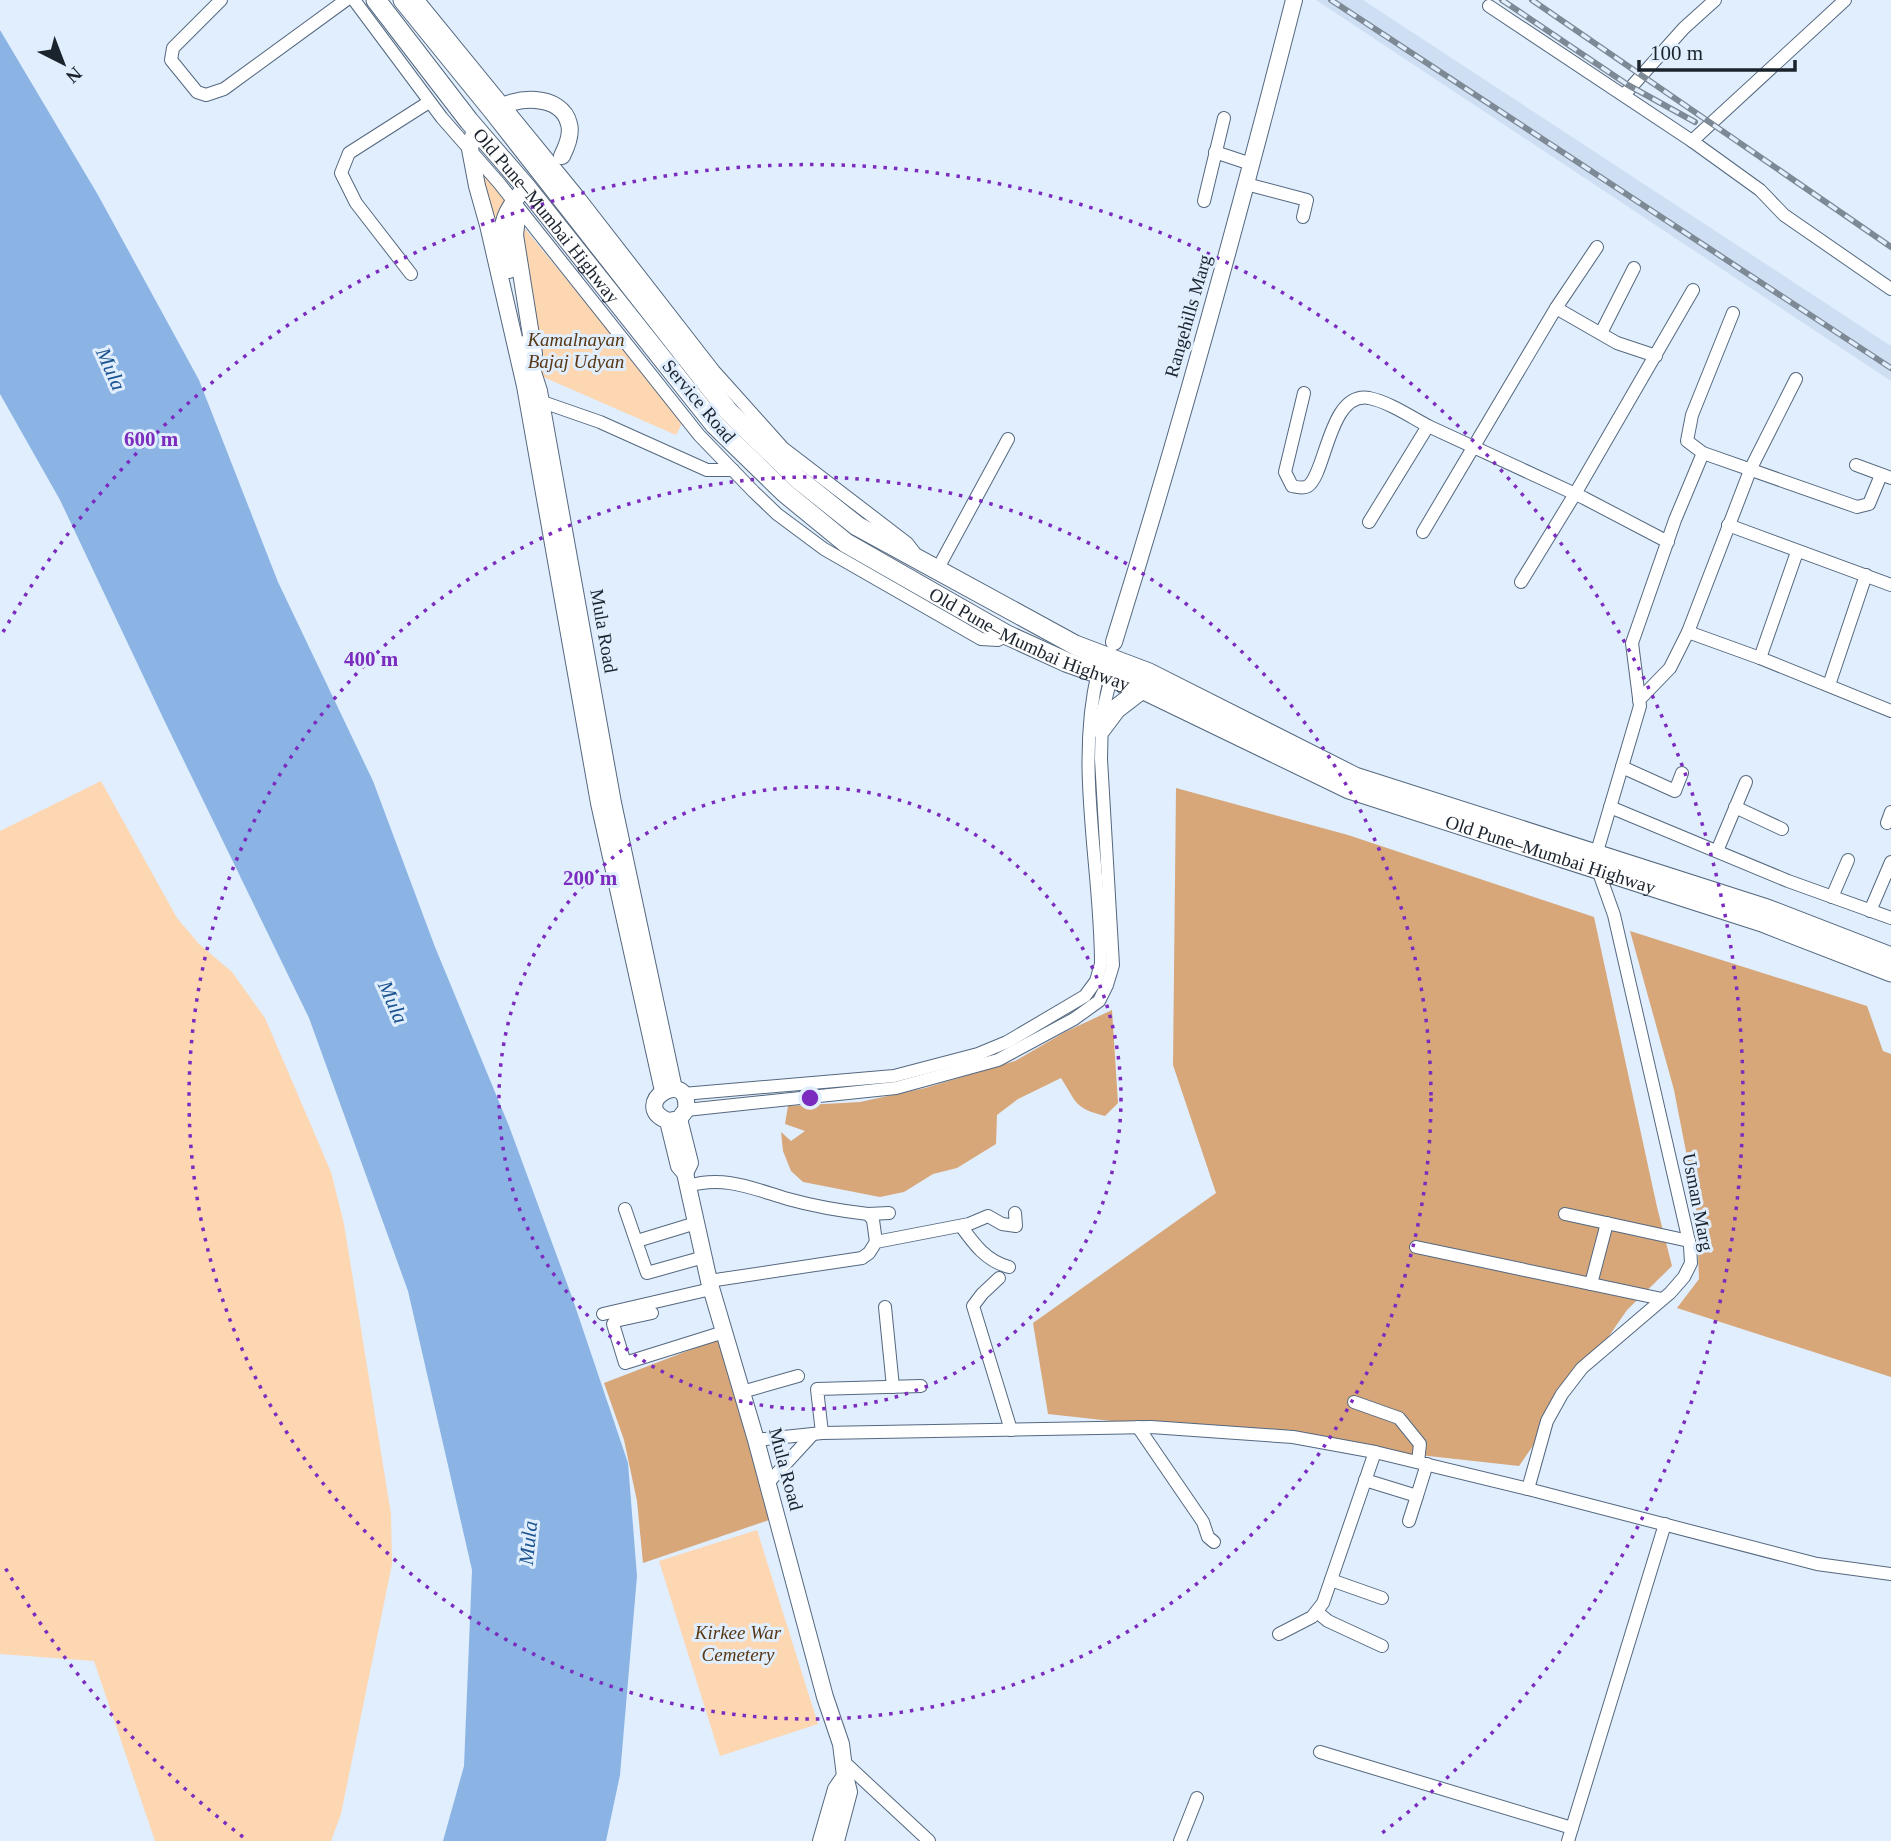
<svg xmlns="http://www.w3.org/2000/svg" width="1891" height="1841" font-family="'Times New Roman',serif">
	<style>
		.built { fill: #cfdff3 }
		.green { fill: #fdd6b2 }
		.forest { fill: #d7a77a }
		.water { fill: #8bb4e4 }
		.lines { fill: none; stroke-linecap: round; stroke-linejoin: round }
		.minor-casing { stroke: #54687f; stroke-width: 14 }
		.major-casing { stroke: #54687f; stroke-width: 18 }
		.highway-casing { stroke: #54687f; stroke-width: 21 }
		.minor { stroke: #fff; stroke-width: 12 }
		.major { stroke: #fff; stroke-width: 16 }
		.highway { stroke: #fff; stroke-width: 19 }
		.rail-casing { stroke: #7e8996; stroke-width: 6 }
		.rail { stroke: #e0eefe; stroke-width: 3.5; stroke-dasharray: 10; stroke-linecap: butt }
		.ring { fill: none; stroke: #7b2cbf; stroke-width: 3.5; stroke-dasharray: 3.5 7 }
		.labels { text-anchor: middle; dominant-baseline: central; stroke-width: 6; stroke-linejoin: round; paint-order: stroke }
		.street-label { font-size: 19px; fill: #1b232d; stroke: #e0eefe }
		.park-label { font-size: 19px; font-style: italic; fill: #583714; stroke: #e0eefe }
		.water-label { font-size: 21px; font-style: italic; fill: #1d548f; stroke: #e0eefe }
		.centre { fill: #7b2cbf; stroke: #e0eefe; stroke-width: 3.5 }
		.ring-label { font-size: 21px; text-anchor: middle; font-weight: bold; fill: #7b2cbf; stroke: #e0eefe; stroke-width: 6; stroke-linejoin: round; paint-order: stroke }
	</style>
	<rect width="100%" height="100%" fill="#e0eefe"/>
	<path class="built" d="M1316 0H1363L1891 346V381Z"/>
	<g class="green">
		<path d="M481 167 505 198 495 222Z"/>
		<path d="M521 224 683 421 676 435 541 376Z"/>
		<path d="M101 781 177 918 199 944 232 972 265 1018 331 1172 344 1224 391 1514 392 1564 341 1814 331 1841H155L94 1661 0 1654V831Z"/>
		<path d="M757 1530 818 1724 720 1756 659 1561Z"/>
	</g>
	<g class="forest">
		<path d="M1176 788 1348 835 1594 917 1657 1207 1672 1266 1627 1310 1519 1466 1048 1414 1033 1323 1216 1193 1173 1065Z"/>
		<path d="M1630 931 1867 1006 1883 1051 1891 1054V1377L1677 1308 1699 1279 1696 1203 1674 1090Z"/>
		<path d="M1112 1010 1118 1103 1105 1116C1074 1108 1077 1103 1061 1078L1018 1099 997 1115 996 1144 957 1168 933 1174 904 1192 880 1197 803 1182 791 1171 783 1151 781 1132 791 1141 805 1131 785 1124 788 1106 860 1102 925 1088 1015 1061 1065 1032Z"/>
		<path d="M721 1338 750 1443 769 1520 643 1563 637 1501 624 1440 604 1383Z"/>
	</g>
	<path class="water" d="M0 30 98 195 199 380 278 582 373 781 435 947 509 1126 572 1297 628 1463 637 1576 620 1775 606 1841H443L464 1766 472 1570 408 1291 309 1018 165 722 60 500 0 394Z"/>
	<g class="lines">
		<defs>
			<g id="minor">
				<path d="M221 0 173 48 171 60 197 92 206 95 224 89 346 0"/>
				<path d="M354 0 442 118 499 183 699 435 754 492 777 514 824 549 981 639 998 640 1007 635"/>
				<path d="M418 0 578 196 714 371 783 448 907 543 914 552"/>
				<path d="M1489 6 1692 141 1760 190 1784 215 1891 289"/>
				<path d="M1624 95 1684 28 1715 0"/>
				<path d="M1692 141 1845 0"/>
				<path d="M1215 152 1251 164"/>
				<path d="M1246 184 1307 200 1303 217"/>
				<path d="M1204 201 1224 118"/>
				<path d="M411 274 356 203 341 173 349 153 429 102"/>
				<path d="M1556 308 1617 343 1656 356"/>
				<path d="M1733 313 1692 415 1687 441 1703 453 1857 507 1869 504 1881 475"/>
				<path d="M1601 333 1634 268"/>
				<path d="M1304 393 1285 472 1292 486C1297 487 1303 489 1308 486 1326 474 1329 391 1369 398 1389 402 1411 417 1428 426"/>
				<path d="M534 399 600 422 707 470H733"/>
				<path d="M1856 465 1891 478"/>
				<path d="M1369 522 1428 426 1584 498 1668 542"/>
				<path d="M1728 525 1891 585"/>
				<path d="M1423 532 1556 308 1597 247"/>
				<path d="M937 570 1008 439"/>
				<path d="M1521 582 1575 494 1693 290"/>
				<path d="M1688 632 1760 658 1891 711"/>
				<path d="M1760 658 1797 552"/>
				<path d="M1829 685 1866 575"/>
				<path d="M1639 700 1670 668 1688 632 1751 468 1796 379"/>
				<path d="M1622 767 1675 791 1682 773"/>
				<path d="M1610 807 1788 881 1891 918"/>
				<path d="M1735 807 1782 829"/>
				<path d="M1887 823 1891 812"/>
				<path d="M1717 851 1746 782"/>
				<path d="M1596 855 1640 706 1632 643 1675 520 1703 453"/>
				<path d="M1832 897 1848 860"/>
				<path d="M1870 911 1891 862"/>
				<path d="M683 1094 894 1076 978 1054 1007 1042 1085 996 1096 981 1101 964C1101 867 1075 767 1098 672"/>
				<path d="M686 1110 896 1088 998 1060 1074 1019 1099 1001 1107 985 1113 965 1101 759 1102 715 1111 677"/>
				<path d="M688 1186C724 1175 754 1189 788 1199 813 1206 842 1211 868 1214L873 1220 876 1242"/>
				<path d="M625 1209 647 1273 704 1257"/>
				<path d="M868 1214 889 1213"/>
				<path d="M1565 1214 1689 1241"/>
				<path d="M961 1226C974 1244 986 1261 1009 1267"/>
				<path d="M637 1241 696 1223"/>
				<path d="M1416 1247 1662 1299"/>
				<path d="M999 1278 982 1294 973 1306 1011 1430"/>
				<path d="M709 1281 862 1258 869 1253 876 1242 969 1224 988 1216 1002 1224 1016 1226 1015 1213"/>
				<path d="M1591 1284 1607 1223"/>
				<path d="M885 1307 893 1387"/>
				<path d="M652 1313 615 1321 613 1324 625 1363 724 1332"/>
				<path d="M603 1314 711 1289"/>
				<path d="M742 1392 798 1376"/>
				<path d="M1354 1402 1399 1418 1420 1444 1418 1462"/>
				<path d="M1138 1427 1203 1522 1208 1537 1214 1542"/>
				<path d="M822 1433 817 1389 921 1386"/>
				<path d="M756 1440 822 1433 1151 1427 1293 1437 1375 1452 1528 1489 1817 1564 1891 1574"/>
				<path d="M1365 1480 1417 1496 1409 1521"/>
				<path d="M768 1483 813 1434"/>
				<path d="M1528 1489 1547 1421 1562 1394 1582 1368 1670 1293 1684 1277 1691 1263 1690 1246 1614 915 1598 870"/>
				<path d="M1417 1496 1427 1464"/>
				<path d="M1331 1580 1382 1598"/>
				<path d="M1317 1612 1328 1621 1382 1646"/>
				<path d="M1279 1634 1312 1617 1323 1603 1375 1452"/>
				<path d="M1320 1752 1572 1828"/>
				<path d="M843 1761 929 1841"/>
				<path d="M1180 1841 1197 1798"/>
				<path d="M1568 1841 1665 1524"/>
			</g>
			<g id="major">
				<path d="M494 112C512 95 562 93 569 124 572 134 567 146 562 156"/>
				<path d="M475 128 470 149 477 186 488 225 525 386 599 803 663 1091"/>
				<path d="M517 218 515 235 534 354"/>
				<path d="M509 270C501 230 496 219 526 187"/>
				<path d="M524 344 539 391 613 803 674 1089"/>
				<path d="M1114 642C1180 430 1239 216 1294 0"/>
				<path d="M679 1119 690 1163 685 1173"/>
				<path d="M668 1121 679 1119 686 1110C691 1065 627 1104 668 1121L679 1166 685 1173 709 1281 756 1440 825 1697 841 1744 845 1776 849 1792 836 1841"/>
				<path d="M821 1841 836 1789 845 1776"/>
			</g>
			<g id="highway">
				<path id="s1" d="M376 0 469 121 526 187 715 425 785 493 846 543 1007 635 1066 662 1142 689 1349 789 1762 922 1891 972"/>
				<path d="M403 0 494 112 729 412 798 479 857 526 1075 645 1149 673 1355 777 1767 909 1891 957"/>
				<path d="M1101 729 1116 709 1142 689"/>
			</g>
		</defs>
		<use href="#minor" class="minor-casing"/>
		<use href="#major" class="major-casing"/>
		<use href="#highway" class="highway-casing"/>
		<use href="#minor" class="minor"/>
		<use href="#major" class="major"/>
		<use href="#highway" class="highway"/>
		<defs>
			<g id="rail">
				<path d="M1331 0 1891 368"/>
				<path d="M1502 0 1628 85 1695 122"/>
				<path d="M1532 0 1891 247"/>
			</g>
		</defs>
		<use href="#rail" class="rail-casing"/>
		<use href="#rail" class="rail"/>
	</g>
	<g class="ring">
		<circle cx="810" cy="1098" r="311"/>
		<circle cx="810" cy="1098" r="621"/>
		<path d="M243 1837A932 932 0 0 1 3 1564M3 632A932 932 0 1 1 1377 1837"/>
	</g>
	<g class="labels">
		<g class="street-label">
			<text stroke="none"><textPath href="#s1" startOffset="275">Old Pune–Mumbai Highway</textPath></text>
			<text transform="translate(1188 316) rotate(-74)">Rangehills Marg</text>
			<text transform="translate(699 401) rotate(50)">Service Road</text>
			<text transform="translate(604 631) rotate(80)">Mula Road</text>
			<text stroke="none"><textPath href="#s1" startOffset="928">Old Pune–Mumbai Highway</textPath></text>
			<text stroke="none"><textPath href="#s1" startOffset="1493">Old Pune–Mumbai Highway</textPath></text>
			<text transform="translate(1698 1202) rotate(79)">Usman Marg</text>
			<text transform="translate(786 1469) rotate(75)">Mula Road</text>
		</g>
		<g class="park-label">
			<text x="576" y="339">Kamalnayan<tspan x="576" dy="22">Bajaj Udyan</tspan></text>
			<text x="738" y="1632">Kirkee War<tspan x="738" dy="22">Cemetery</tspan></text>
		</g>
		<g class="water-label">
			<text transform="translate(111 369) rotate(66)">Mula</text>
			<text transform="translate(393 1002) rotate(66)">Mula</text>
			<text transform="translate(528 1543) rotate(-84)">Mula</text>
		</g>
	</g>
	<circle cx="810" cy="1098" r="10" class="centre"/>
	<g class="ring-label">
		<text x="151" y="446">600 m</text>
		<text x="371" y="666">400 m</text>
		<text x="590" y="885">200 m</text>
	</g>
	<g transform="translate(63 63) rotate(138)" stroke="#e0eefe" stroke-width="5" paint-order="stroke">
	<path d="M0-5L12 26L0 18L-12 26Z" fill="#1b232d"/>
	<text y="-10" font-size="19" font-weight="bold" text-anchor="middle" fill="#1b232d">N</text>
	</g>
	<path d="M1639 60v10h156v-10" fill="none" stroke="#1b232d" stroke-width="3.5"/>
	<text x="1650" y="60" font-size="21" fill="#1b232d" stroke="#e0eefe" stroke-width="5" paint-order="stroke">100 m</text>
</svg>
